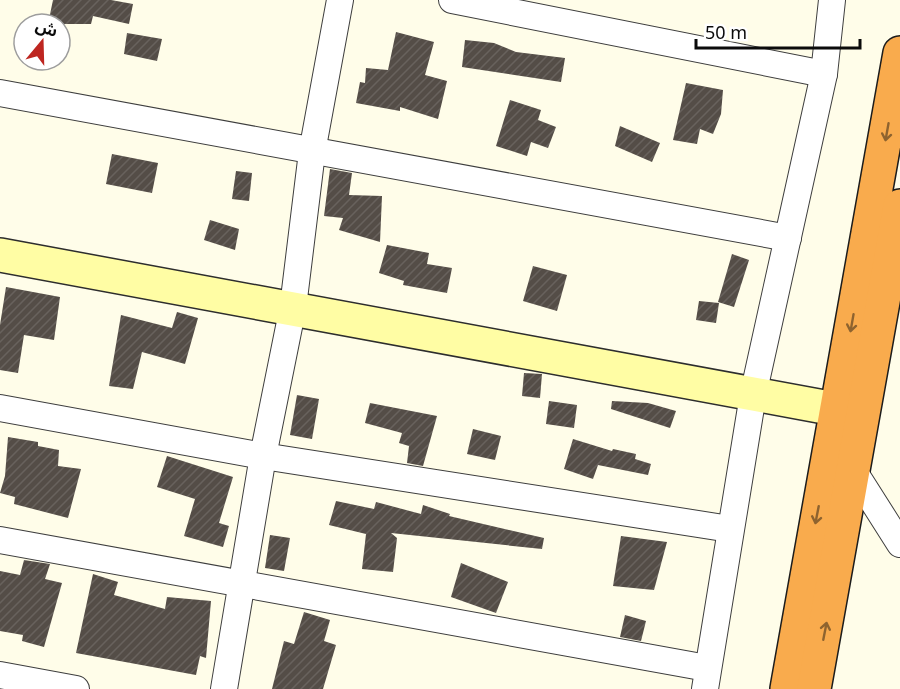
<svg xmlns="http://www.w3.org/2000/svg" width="900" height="689" font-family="Georgia,'Noto Sans Arabic',serif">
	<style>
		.building { fill: url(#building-hatch) }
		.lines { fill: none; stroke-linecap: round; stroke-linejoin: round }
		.street-casing { stroke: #3e3e3e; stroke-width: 28 }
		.secondary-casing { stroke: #2d2d2d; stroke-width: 36 }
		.highway-casing { stroke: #1c1c1c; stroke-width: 36 }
		.street { stroke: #fff; stroke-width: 26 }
		.secondary { stroke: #fffda4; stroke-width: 33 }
		.highway { stroke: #f9ab4d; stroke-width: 33 }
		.oneway { stroke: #8e632f }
	</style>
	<defs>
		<pattern id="building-hatch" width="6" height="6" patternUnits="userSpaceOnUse" patternTransform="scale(1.5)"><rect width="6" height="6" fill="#544d47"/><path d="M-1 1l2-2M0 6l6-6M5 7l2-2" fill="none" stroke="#68625d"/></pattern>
	</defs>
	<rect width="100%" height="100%" fill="#fffde9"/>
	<g class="building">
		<path d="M53 0H111L133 4 129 24 93 16 91 24H48Z"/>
		<path d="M396 32 434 42 425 75 447 81 438 119 400 107V111L356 103 360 82 365 83 366 68 388 70Z"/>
		<path d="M127 33 162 39 157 61 124 54Z"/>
		<path d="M465 40 494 43 516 52 565 58 561 82 462 67Z"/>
		<path d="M686 83 723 90 721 114 713 134 700 129 697 144 673 140Z"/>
		<path d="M510 100 541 110 538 120 556 127 548 148 531 142 527 156 496 146Z"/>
		<path d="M620 126 660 143 652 162 615 146Z"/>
		<path d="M112 154 158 163 152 193 106 184Z"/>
		<path d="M330 169 352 173 349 195 382 196 380 242 339 230 343 218 324 216Z"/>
		<path d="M236 171 252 173 249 201 232 199Z"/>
		<path d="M210 220 239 229 235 250 204 240Z"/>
		<path d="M387 245 429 253 427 264 452 268 447 293 403 285 404 281 379 273Z"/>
		<path d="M732 254 749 260 734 307 718 302Z"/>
		<path d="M533 266 567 275 557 311 523 301Z"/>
		<path d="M6 287 60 297 54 340 24 335 18 373 0 370V325Z"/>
		<path d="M699 301 719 303 716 323 696 320Z"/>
		<path d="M177 312 198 318 185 364 142 352 133 389 109 386 121 315 172 328Z"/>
		<path d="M524 373 542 374 540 398 522 396Z"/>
		<path d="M297 395 319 399 312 439 290 435Z"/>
		<path d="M549 401 577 405 574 428 546 424Z"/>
		<path d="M612 401 648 403 676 411 670 428 611 409Z"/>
		<path d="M370 403 437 416 423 466 407 463 409 446 399 443 402 433 365 423Z"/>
		<path d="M473 429 501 436 495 460 467 454Z"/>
		<path d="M8 437 38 442V446L59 450 58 466 81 469 68 518 14 504 15 497 0 493 5 476Z"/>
		<path d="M573 439 612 451 613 449 636 454 635 459 651 464 648 475 598 465 593 479 564 469Z"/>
		<path d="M167 456 233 477 219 523 229 526 223 547 184 536 195 499 157 487Z"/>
		<path d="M336 501 374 509 376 502 421 514 423 505 450 514 449 516 544 538 542 549 391 533 397 538 393 572 362 569 366 534 329 525Z"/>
		<path d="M270 535 290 538 284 571 265 568Z"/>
		<path d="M621 536 667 542 654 590 613 586Z"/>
		<path d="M24 560 50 564 45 579 62 583 44 647 22 641 23 635 0 631V571L20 575Z"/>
		<path d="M461 563 508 582 496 613 451 597Z"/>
		<path d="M93 574 118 582 114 595 165 609 167 597 211 601 206 658 200 656 196 675 76 653Z"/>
		<path d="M304 612 330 620 324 641 336 645 323 689H272L284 641 294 644Z"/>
		<path d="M625 615 646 621 641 641 620 637Z"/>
	</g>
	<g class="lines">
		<defs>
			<g id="street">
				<path d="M452 0 824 74"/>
				<path d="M0 93 788 238"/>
				<path d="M0 408 263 456 730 529"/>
				<path d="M853 470 900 544"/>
				<path d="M0 540 707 668"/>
				<path d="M0 675 76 689"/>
				<path d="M224 689 263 456 293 307 312 152 340 0"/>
				<path d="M705 689 753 395 824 74 832 0"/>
			</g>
			<path id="secondary" d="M0 255 862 414"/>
			<g id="highway">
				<path d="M787 689 900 53"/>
				<path d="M814 689 900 206"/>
			</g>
		</defs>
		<use href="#street" class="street-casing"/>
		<use href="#secondary" class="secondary-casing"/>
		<use href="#highway" class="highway-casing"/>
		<use href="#street" class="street"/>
		<use href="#secondary" class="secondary"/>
		<use href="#highway" class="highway"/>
	</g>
	<defs><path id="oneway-shaft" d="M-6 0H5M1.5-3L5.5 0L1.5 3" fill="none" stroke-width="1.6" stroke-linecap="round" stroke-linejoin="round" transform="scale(1.5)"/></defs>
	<g class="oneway">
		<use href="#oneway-shaft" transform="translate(887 132) rotate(100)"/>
		<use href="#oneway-shaft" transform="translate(852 323) rotate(100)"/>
		<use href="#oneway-shaft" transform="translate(817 515) rotate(101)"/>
		<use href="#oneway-shaft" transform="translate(825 631) rotate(-79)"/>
	</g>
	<g transform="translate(42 42) rotate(19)"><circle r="28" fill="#ffffff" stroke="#9d9d9d" stroke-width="1.5"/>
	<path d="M0-4.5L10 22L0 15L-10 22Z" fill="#be2620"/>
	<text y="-9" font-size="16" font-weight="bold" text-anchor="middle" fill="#0b0b0b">ش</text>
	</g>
	<path d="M696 39v9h164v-9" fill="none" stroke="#0b0b0b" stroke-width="3"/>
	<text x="705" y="39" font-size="18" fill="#0b0b0b" stroke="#ffffff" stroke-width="4.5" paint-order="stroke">50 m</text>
</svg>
